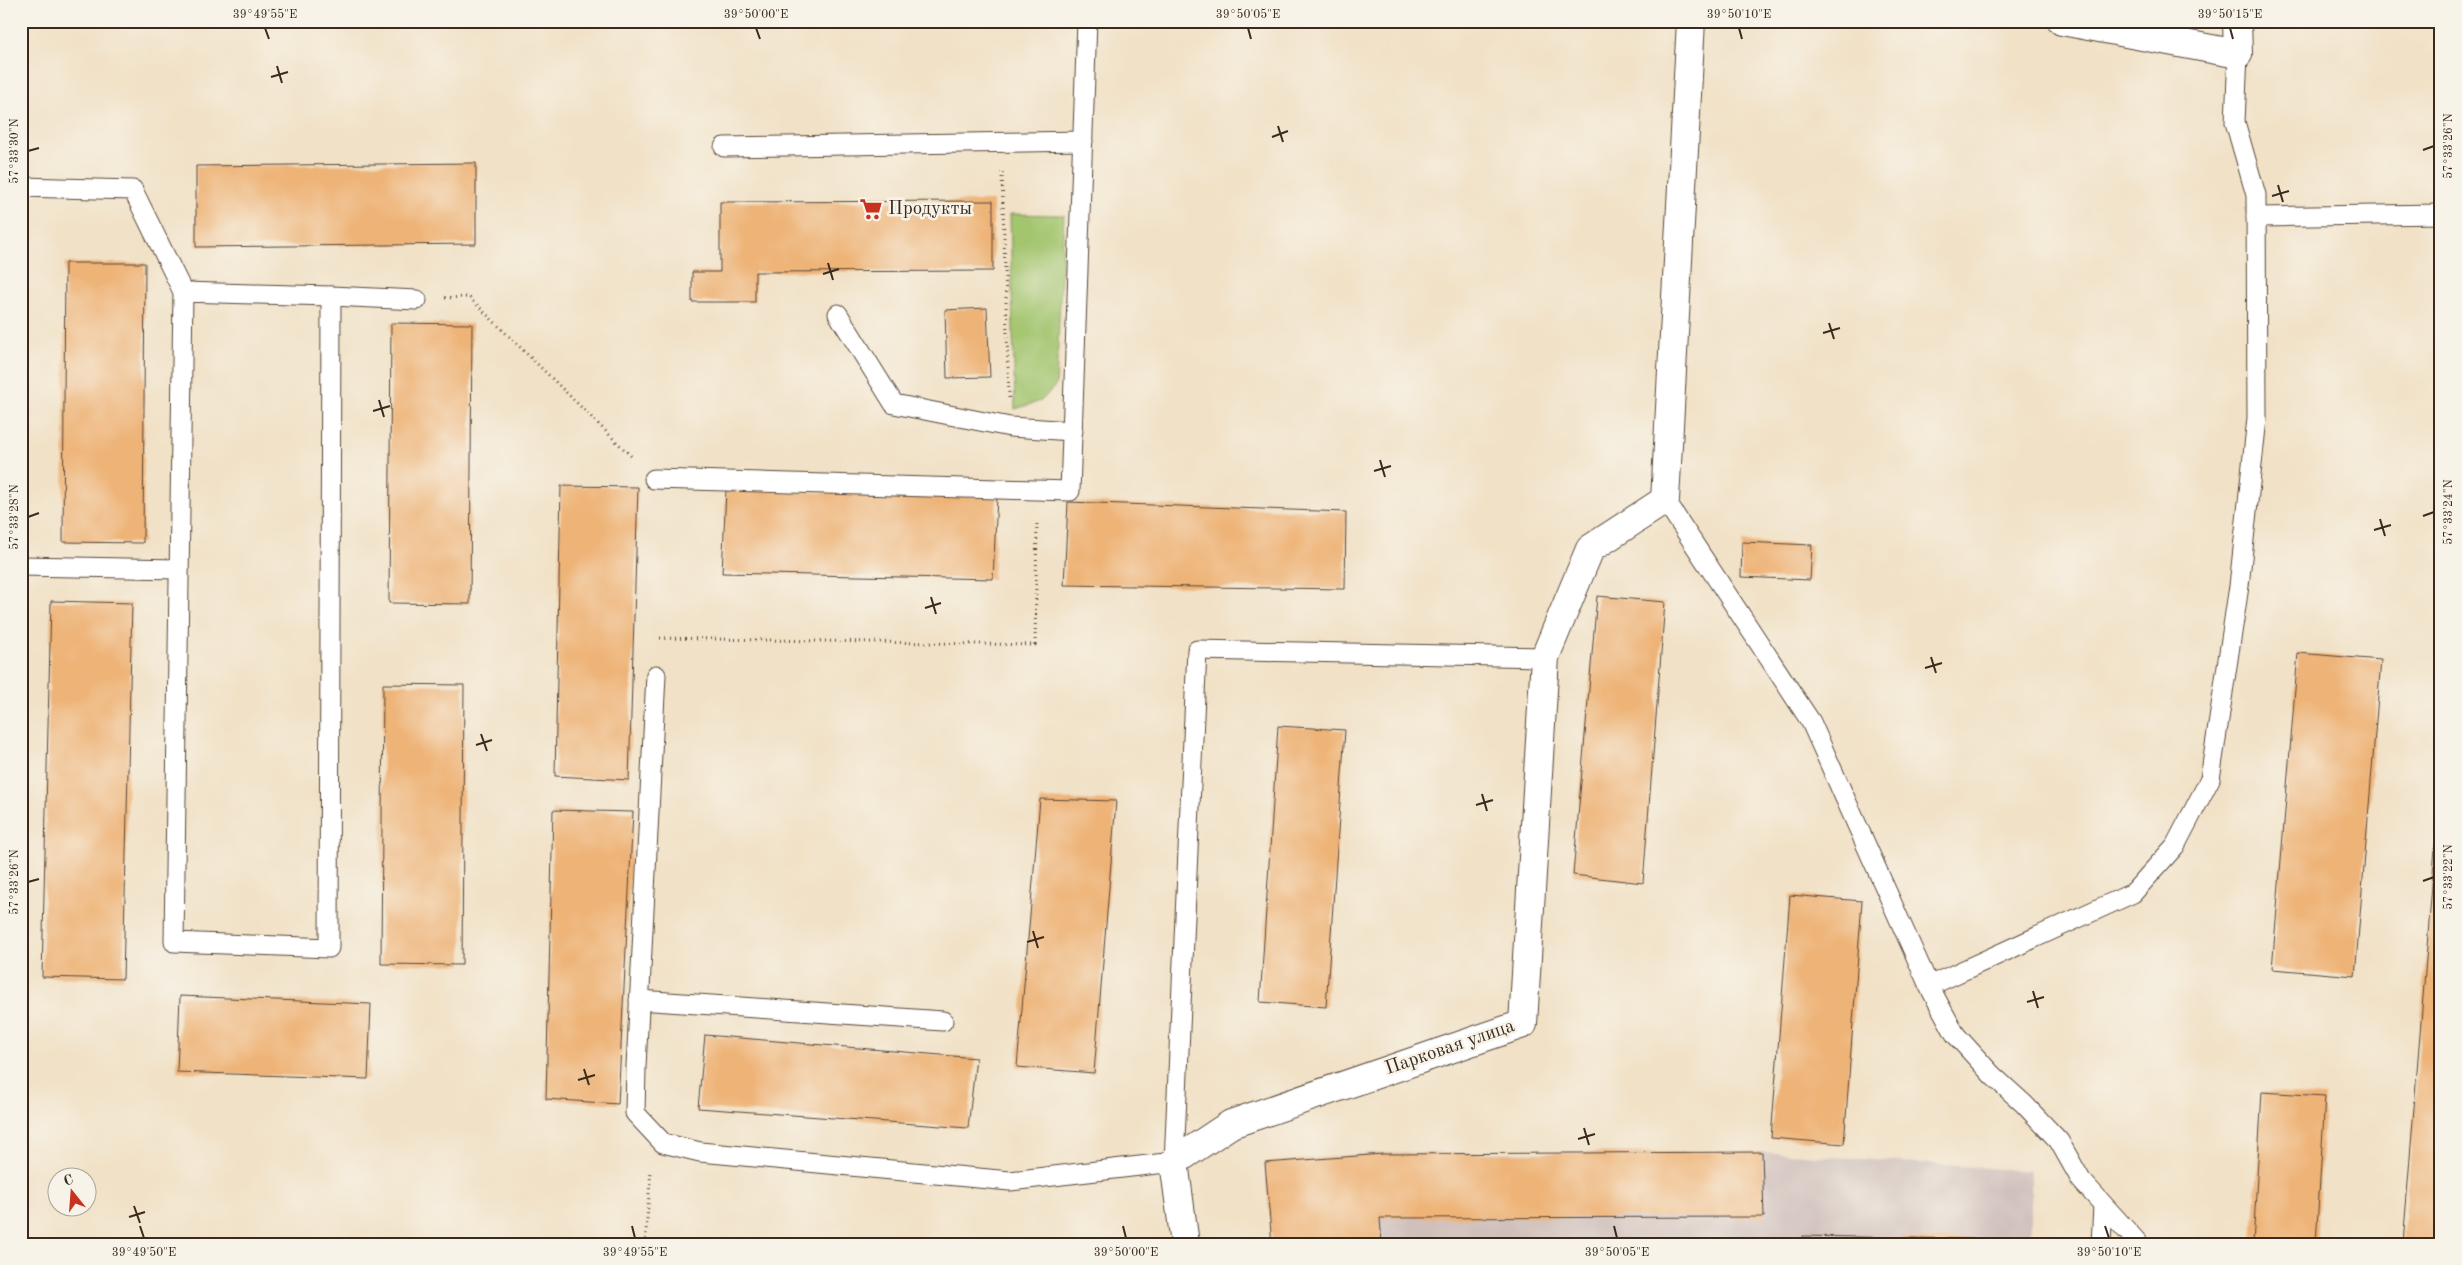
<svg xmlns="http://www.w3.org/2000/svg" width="2462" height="1265" font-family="'Old Standard TT',serif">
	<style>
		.industrial { fill: #d0c0bc }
		.green { fill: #a3c56e; stroke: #6f7846 }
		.building { fill: #eeb377 }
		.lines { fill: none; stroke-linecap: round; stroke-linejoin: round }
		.lane-casing { stroke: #564537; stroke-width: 21 }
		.street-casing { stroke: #564537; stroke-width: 30 }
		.path { stroke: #564537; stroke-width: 3; stroke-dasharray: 1 4; stroke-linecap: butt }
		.lane { stroke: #fff; stroke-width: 19 }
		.street { stroke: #fff; stroke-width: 28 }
		.ticks { fill: none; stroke: #3b2a1e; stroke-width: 2 }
		.labels { text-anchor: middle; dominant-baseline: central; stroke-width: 5; stroke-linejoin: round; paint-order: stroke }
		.poi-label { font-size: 19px; fill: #3b2a1e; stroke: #f7f3e8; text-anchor: start }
		.street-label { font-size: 19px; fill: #3b2a1e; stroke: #f7f3e8 }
		.neatline { fill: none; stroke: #3b2a1e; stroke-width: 2 }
		.ticks-label { font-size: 12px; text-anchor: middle; fill: #3b2a1e }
	</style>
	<rect width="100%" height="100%" fill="#f7f3e8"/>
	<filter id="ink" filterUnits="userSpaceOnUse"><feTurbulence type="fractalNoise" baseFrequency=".02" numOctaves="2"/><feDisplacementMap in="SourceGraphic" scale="10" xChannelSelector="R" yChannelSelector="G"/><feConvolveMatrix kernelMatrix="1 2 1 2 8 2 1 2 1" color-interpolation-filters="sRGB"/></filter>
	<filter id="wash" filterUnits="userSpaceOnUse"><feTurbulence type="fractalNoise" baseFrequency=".0096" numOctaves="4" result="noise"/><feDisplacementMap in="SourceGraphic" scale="20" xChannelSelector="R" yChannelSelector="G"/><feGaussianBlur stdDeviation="1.12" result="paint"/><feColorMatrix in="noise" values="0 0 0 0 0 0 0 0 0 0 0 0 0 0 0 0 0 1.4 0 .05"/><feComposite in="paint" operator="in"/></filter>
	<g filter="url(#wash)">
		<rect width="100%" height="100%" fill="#f1e1c6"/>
		<path class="industrial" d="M1762 1152 2031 1171V1244H1272L1265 1163 1374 1153Z"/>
		<path class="green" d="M1010 214 1064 215 1056 385 1041 401 1015 409Z"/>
		<g id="blocks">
			<g class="building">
				<path d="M476 163V244L196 247V166Z"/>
				<path d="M993 201V271L755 272V302H692V272H720V202Z"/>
				<path d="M65 263H145L143 543 63 542Z"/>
				<path d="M987 308 990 377 947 378 945 310Z"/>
				<path d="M391 323 472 324 470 604 389 603Z"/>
				<path d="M561 486 638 487 629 780 555 776Z"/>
				<path d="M726 490 997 497 993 579 722 573Z"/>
				<path d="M1068 502 1346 512 1345 589 1064 585Z"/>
				<path d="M1742 542 1812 545 1810 580 1741 577Z"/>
				<path d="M1597 596 1665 602 1643 883 1573 875Z"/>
				<path d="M51 601 132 603 123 979 42 977Z"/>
				<path d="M2298 653 2381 660 2355 976 2272 969Z"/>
				<path d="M383 684 464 685 462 965 381 964Z"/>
				<path d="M1278 726 1345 730 1326 1007 1260 1002Z"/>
				<path d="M1040 799 1116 801 1094 1073 1017 1067Z"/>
				<path d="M2439 799 2441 1244H2403Z"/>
				<path d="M553 810 633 812 618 1104 546 1099Z"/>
				<path d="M1790 895 1862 901 1844 1144 1771 1138Z"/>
				<path d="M180 996 371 1004 368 1079 177 1072Z"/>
				<path d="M705 1035 976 1058 968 1128 698 1108Z"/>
				<path d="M2262 1092 2325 1096 2316 1244H2253Z"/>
				<path d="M1762 1152 1764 1217 1380 1218 1382 1244H1272L1265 1163 1383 1154Z"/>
				<path d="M1802 1236 1973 1239V1244H1802Z"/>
			</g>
		</g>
	</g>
	<g filter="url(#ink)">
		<use href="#blocks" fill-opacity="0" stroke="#564537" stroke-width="1"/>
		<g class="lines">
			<defs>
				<g id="lane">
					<path d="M724 147 1083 141"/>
					<path d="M21 187 133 190 183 292 174 942 329 948 331 296 183 292"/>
					<path d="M2256 217 2441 214"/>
					<path d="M331 296 417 300"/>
					<path d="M838 314 894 404 1010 427 1073 431"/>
					<path d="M654 479 1070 491 1087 21"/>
					<path d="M1665 500 1811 722 1929 986 1955 1034 1992 1075 2024 1104 2059 1141 2081 1180 2139 1244"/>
					<path d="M21 566 179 569"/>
					<path d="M656 675 636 1067 635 1113 663 1143 700 1152 1010 1181 1174 1162 1197 650 1545 657"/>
					<path d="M1929 986 2133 893 2175 846 2210 779 2239 586 2257 418 2256 195 2235 122 2238 54"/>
					<path d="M639 1000 943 1021"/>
					<path d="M2101 1244 2103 1205"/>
				</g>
				<g id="street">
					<path d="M2062 21 2238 54 2237 21"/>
					<path d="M1185 1244 1174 1162 1231 1124 1523 1024 1545 657 1590 549 1665 500 1691 21"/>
				</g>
			</defs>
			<use href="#lane" class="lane-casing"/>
			<use href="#street" class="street-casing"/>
			<g class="path">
				<path d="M1002 172 1009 398"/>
				<path d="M445 298 469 297 633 458"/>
				<path d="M660 638 1035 645 1037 520"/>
				<path d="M645 1244 651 1170"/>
			</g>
			<use href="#lane" class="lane"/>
			<use href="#street" class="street"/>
		</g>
	</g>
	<path class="ticks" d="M265 28 269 39M756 28 760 39M1248 28 1251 39M1739 28 1742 39M2230 28 2233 39M277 66 282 83M271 77 288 72M1278 126 1283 142M1272 137 1288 131M2423 150 2434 146M28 151 39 148M2278 185 2283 202M2272 196 2289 191M828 263 833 280M823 274 839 269M1829 323 1834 339M1823 333 1840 328M379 400 384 417M373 411 390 406M1380 460 1385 477M1374 471 1391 466M2423 516 2434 512M28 517 39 513M2380 519 2385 536M2374 530 2391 525M931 597 936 614M925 608 941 603M1931 657 1936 673M1925 668 1942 663M481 734 487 751M476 745 492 740M1482 794 1487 811M1476 805 1493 800M2423 881 2434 877M28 882 39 879M1033 931 1038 948M1027 942 1044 937M2033 991 2038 1008M2027 1002 2044 997M584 1069 589 1085M578 1080 595 1075M1584 1128 1589 1145M1578 1139 1595 1134M134 1206 140 1223M129 1217 145 1212M140 1226 144 1238M632 1226 635 1238M1123 1226 1126 1238M1614 1226 1617 1238M2105 1226 2109 1238"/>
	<defs>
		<symbol id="supermarket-bare" viewBox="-9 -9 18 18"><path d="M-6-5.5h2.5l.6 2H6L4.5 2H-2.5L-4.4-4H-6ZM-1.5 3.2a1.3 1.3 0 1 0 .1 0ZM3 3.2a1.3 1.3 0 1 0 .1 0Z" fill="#c8321e" stroke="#f7f3e8" stroke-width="2.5" paint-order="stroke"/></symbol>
	</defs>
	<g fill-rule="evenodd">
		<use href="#supermarket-bare" x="855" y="193" width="32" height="32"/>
	</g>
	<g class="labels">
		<g class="poi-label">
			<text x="888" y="209">Продукты</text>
		</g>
		<g class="street-label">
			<text transform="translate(1450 1048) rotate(-19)">Парковая улица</text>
		</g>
	</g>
	<rect width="2462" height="1265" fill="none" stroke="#f7f3e8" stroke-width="55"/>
	<g transform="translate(72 1192) rotate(343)"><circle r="24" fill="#f7f3e8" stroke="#aca397"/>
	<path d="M0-4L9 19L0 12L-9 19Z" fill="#c8321e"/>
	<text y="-8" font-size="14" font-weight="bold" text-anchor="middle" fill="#3b2a1e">С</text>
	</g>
	<rect x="28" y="28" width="2406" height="1210" class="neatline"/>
	<g class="ticks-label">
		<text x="265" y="18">39°49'55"E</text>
		<text x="756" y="18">39°50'00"E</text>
		<text x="1248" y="18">39°50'05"E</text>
		<text x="1739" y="18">39°50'10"E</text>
		<text x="2230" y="18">39°50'15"E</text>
		<text transform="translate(2448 146) rotate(-90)" y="4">57°33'26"N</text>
		<text transform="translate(14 151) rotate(-90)" y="4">57°33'30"N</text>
		<text transform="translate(2448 512) rotate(-90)" y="4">57°33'24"N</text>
		<text transform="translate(14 517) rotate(-90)" y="4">57°33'28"N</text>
		<text transform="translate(2448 877) rotate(-90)" y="4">57°33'22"N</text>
		<text transform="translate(14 882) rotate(-90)" y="4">57°33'26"N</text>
		<text x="144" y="1256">39°49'50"E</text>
		<text x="635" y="1256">39°49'55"E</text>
		<text x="1126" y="1256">39°50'00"E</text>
		<text x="1617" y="1256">39°50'05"E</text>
		<text x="2109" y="1256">39°50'10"E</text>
	</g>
</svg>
